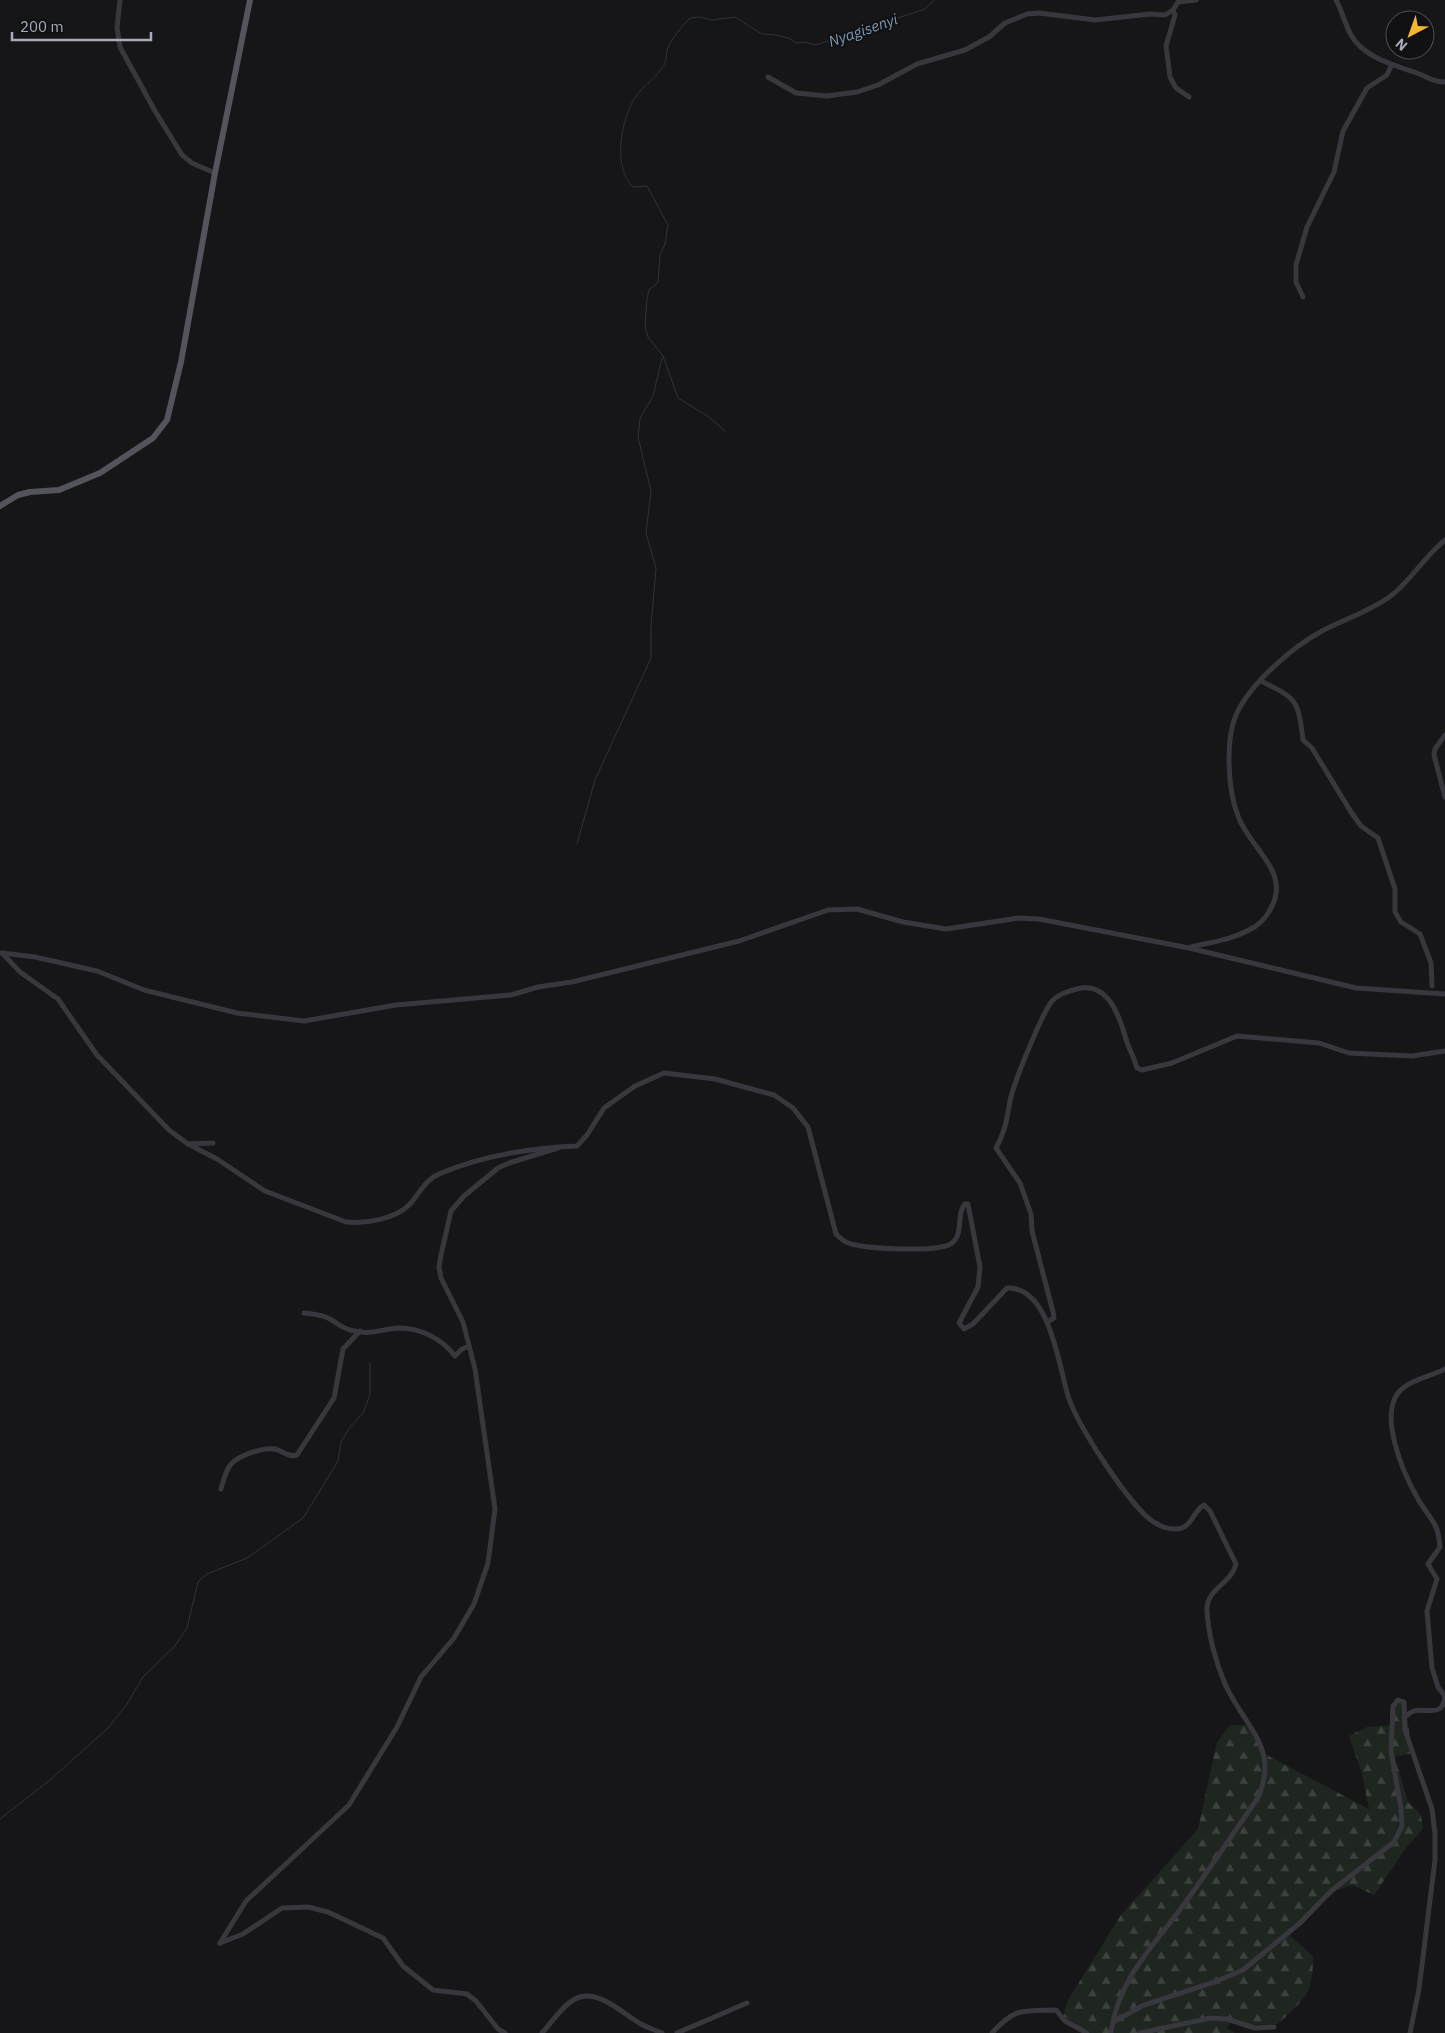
<svg xmlns="http://www.w3.org/2000/svg" width="1445" height="2033" font-family="'IBM Plex Sans',sans-serif">
	<style>
		.forest { fill: url(#forest-firs) }
		.lines { fill: none; stroke-linecap: round; stroke-linejoin: round }
		.stream { stroke: #2b343c; stroke-width: 1 }
		.minor { stroke: #37373d; stroke-width: 5 }
		.major { stroke: #53545c; stroke-width: 6 }
		.labels { text-anchor: middle; dominant-baseline: central; stroke-width: 4; stroke-linejoin: round; paint-order: stroke }
		.water-label { font-size: 15px; font-style: italic; fill: #7e9ab3; stroke: #111113 }
	</style>
	<defs>
		<pattern id="forest-firs" width="22" height="20" patternUnits="userSpaceOnUse" patternTransform="scale(1.25)"><rect width="22" height="20" fill="#1e261f"/><path d="M5 1l3.5 6h-7zM16 11l3.5 6h-7z" fill="#3c433d"/></pattern>
	</defs>
	<rect width="100%" height="100%" fill="#161618"/>
	<path class="forest" d="M1398 1701 1404 1703 1413 1753 1395 1757 1408 1802 1421 1815 1423 1829 1406 1848 1374 1895 1352 1885 1337 1890 1287 1933 1313 1956C1313 1995 1305 1998 1278 2024L1245 2025 1231 2022 1227 2028 1235 2033H1091L1063 2016 1068 2000 1121 1915 1198 1829 1217 1742 1230 1725H1251L1265 1754 1369 1809 1362 1774 1349 1736 1367 1727 1392 1725 1393 1707Z"/>
	<g class="lines">
		<g class="stream">
			<path d="M725 431 709 417 678 398 663 356 648 337 645 326 647 298 649 290 658 282 660 255 665 244 668 225 647 186 633 187C612 167 621 119 636 96 644 85 657 77 664 65 667 60 666 55 667 50 671 39 682 26 690 18L700 17 712 20 735 17 762 34 777 35 791 39 796 43 805 42 816 45 925 9 934 0"/>
			<path d="M577 844 595 780 651 658V626L656 568 646 533 651 491 638 437 640 418 653 396 662 358"/>
			<path d="M0 1819 50 1780 108 1728 127 1704 143 1677 174 1647 187 1628 198 1582 207 1574 247 1558 303 1518 338 1461 341 1442 350 1427 363 1413 370 1395V1363"/>
		</g>
		<g class="minor">
			<path d="M120 0 117 28 120 47 155 111 182 155 192 163 215 173"/>
			<path d="M1336 0C1342 11 1345 24 1351 35 1364 58 1394 65 1417 73 1428 77 1432 82 1445 82"/>
			<path d="M1173 10 1175 15 1166 46 1170 77 1176 88 1189 97"/>
			<path d="M768 77 796 93 827 96 857 92 878 85 917 64 965 50 989 37 1005 23 1027 14 1039 13 1095 20 1150 14 1165 15 1173 10 1178 2 1196 0"/>
			<path d="M1303 297 1296 282V265L1307 227 1334 172 1343 131 1367 88 1387 75 1391 66"/>
			<path d="M1261 681C1297 699 1298 699 1303 740L1312 748 1351 812 1361 826 1378 838 1395 889V912L1401 922 1420 934 1431 963 1432 986"/>
			<path d="M1445 735 1435 749 1434 755 1445 797"/>
			<path d="M1191 947C1211 942 1231 940 1249 930 1260 925 1267 917 1272 906 1290 870 1249 848 1238 816 1228 791 1225 741 1236 715 1250 684 1292 647 1322 631 1345 619 1371 611 1392 595 1412 579 1425 556 1445 540"/>
			<path d="M2 953 20 972 58 999 97 1055 169 1130 188 1144 217 1159 265 1191 346 1222C366 1224 396 1219 410 1204 419 1194 426 1179 439 1174 483 1155 530 1148 577 1146L587 1135 604 1108 635 1086 664 1073 715 1079 774 1095 793 1108 808 1127 836 1234C840 1238 843 1241 848 1243 864 1249 940 1253 952 1243 964 1234 956 1213 965 1204H968L980 1267 978 1287 959 1323 964 1329 973 1324 1007 1288C1051 1286 1059 1370 1069 1399 1080 1429 1123 1494 1146 1516 1153 1523 1166 1530 1177 1529 1192 1528 1193 1511 1204 1505L1210 1511 1236 1564C1232 1583 1206 1589 1207 1610 1208 1634 1216 1663 1225 1684 1245 1728 1280 1747 1258 1798 1231 1836 1206 1875 1179 1911 1149 1951 1118 1981 1111 2033"/>
			<path d="M2 953 35 957 97 971 144 990 237 1013 304 1021 396 1005 511 995 538 987 572 982 739 941 828 910 857 909 903 922 946 929 1019 918 1039 919 1189 948 1356 988 1445 994"/>
			<path d="M188 1144 213 1143"/>
			<path d="M304 1313C313 1314 322 1314 330 1319 337 1323 342 1328 350 1330 371 1336 380 1329 399 1328 421 1328 442 1339 455 1356L462 1349 469 1346"/>
			<path d="M1047 1322 1054 1318 1053 1312 1032 1231 1031 1214 1020 1183 996 1148C1005 1133 1007 1118 1010 1101 1013 1085 1043 1010 1053 1000 1060 993 1072 990 1081 988 1108 984 1119 1015 1125 1036 1128 1047 1134 1057 1137 1068L1142 1070 1172 1063 1237 1036 1319 1043 1349 1053 1412 1056 1445 1051"/>
			<path d="M221 1489C223 1482 225 1473 229 1467 235 1456 263 1447 275 1449 283 1451 289 1458 297 1455L334 1398 343 1349 360 1331"/>
			<path d="M1404 1718C1407 1715 1410 1712 1414 1711 1426 1707 1443 1719 1445 1696L1438 1687 1432 1668 1427 1611 1437 1579 1428 1564 1440 1547C1439 1539 1439 1532 1435 1525 1430 1516 1423 1508 1418 1499 1404 1475 1375 1410 1403 1388 1414 1379 1432 1376 1445 1369"/>
			<path d="M220 1943 246 1901 349 1805 397 1727 421 1677 454 1638 474 1604 488 1563 495 1509 475 1369 463 1322 441 1278 439 1267 441 1255 451 1211 464 1196 498 1168 509 1163 558 1148"/>
			<path d="M220 1943 243 1934 282 1908 308 1907 328 1912 383 1938 403 1966 433 1990 467 1994 476 2001 498 2029 505 2033"/>
			<path d="M1113 2022 1144 2005 1217 1981 1243 1970 1300 1923 1331 1891 1394 1842 1402 1826 1401 1809 1391 1751 1393 1706 1398 1700 1404 1702 1405 1730 1432 1809 1435 1834V1860L1419 1989 1410 2033"/>
			<path d="M542 2033C552 2022 562 2006 575 1999 597 1987 623 2014 641 2024 648 2028 655 2030 662 2033"/>
			<path d="M677 2033 747 2003"/>
			<path d="M992 2033C1015 2007 1023 2011 1056 2010L1065 2021 1087 2033"/>
			<path d="M1140 2033 1211 2018 1227 2019 1255 2028 1274 2027"/>
		</g>
		<path class="major" d="M0 506 18 495 30 492 59 490 100 473 153 438 167 420 181 362 215 173 250 0"/>
	</g>
	<g class="labels">
		<g class="water-label">
			<text transform="translate(863 30) rotate(-19)">Nyagisenyi</text>
		</g>
	</g>
	<g transform="translate(1410 35) rotate(221)"><circle r="24" fill="#111113" stroke="#4d4f55"/>
	<path d="M0-4L9 19L0 12L-9 19Z" fill="#f4b532"/>
	<text y="-8" font-size="14" font-weight="bold" text-anchor="middle" fill="#a7acb8">N</text>
	</g>
	<path d="M12 32v8h139v-8" fill="none" stroke="#a7acb8" stroke-width="2.5"/>
	<text x="20" y="32" font-size="15" fill="#a7acb8" stroke="#111113" stroke-width="4" paint-order="stroke">200 m</text>
</svg>
